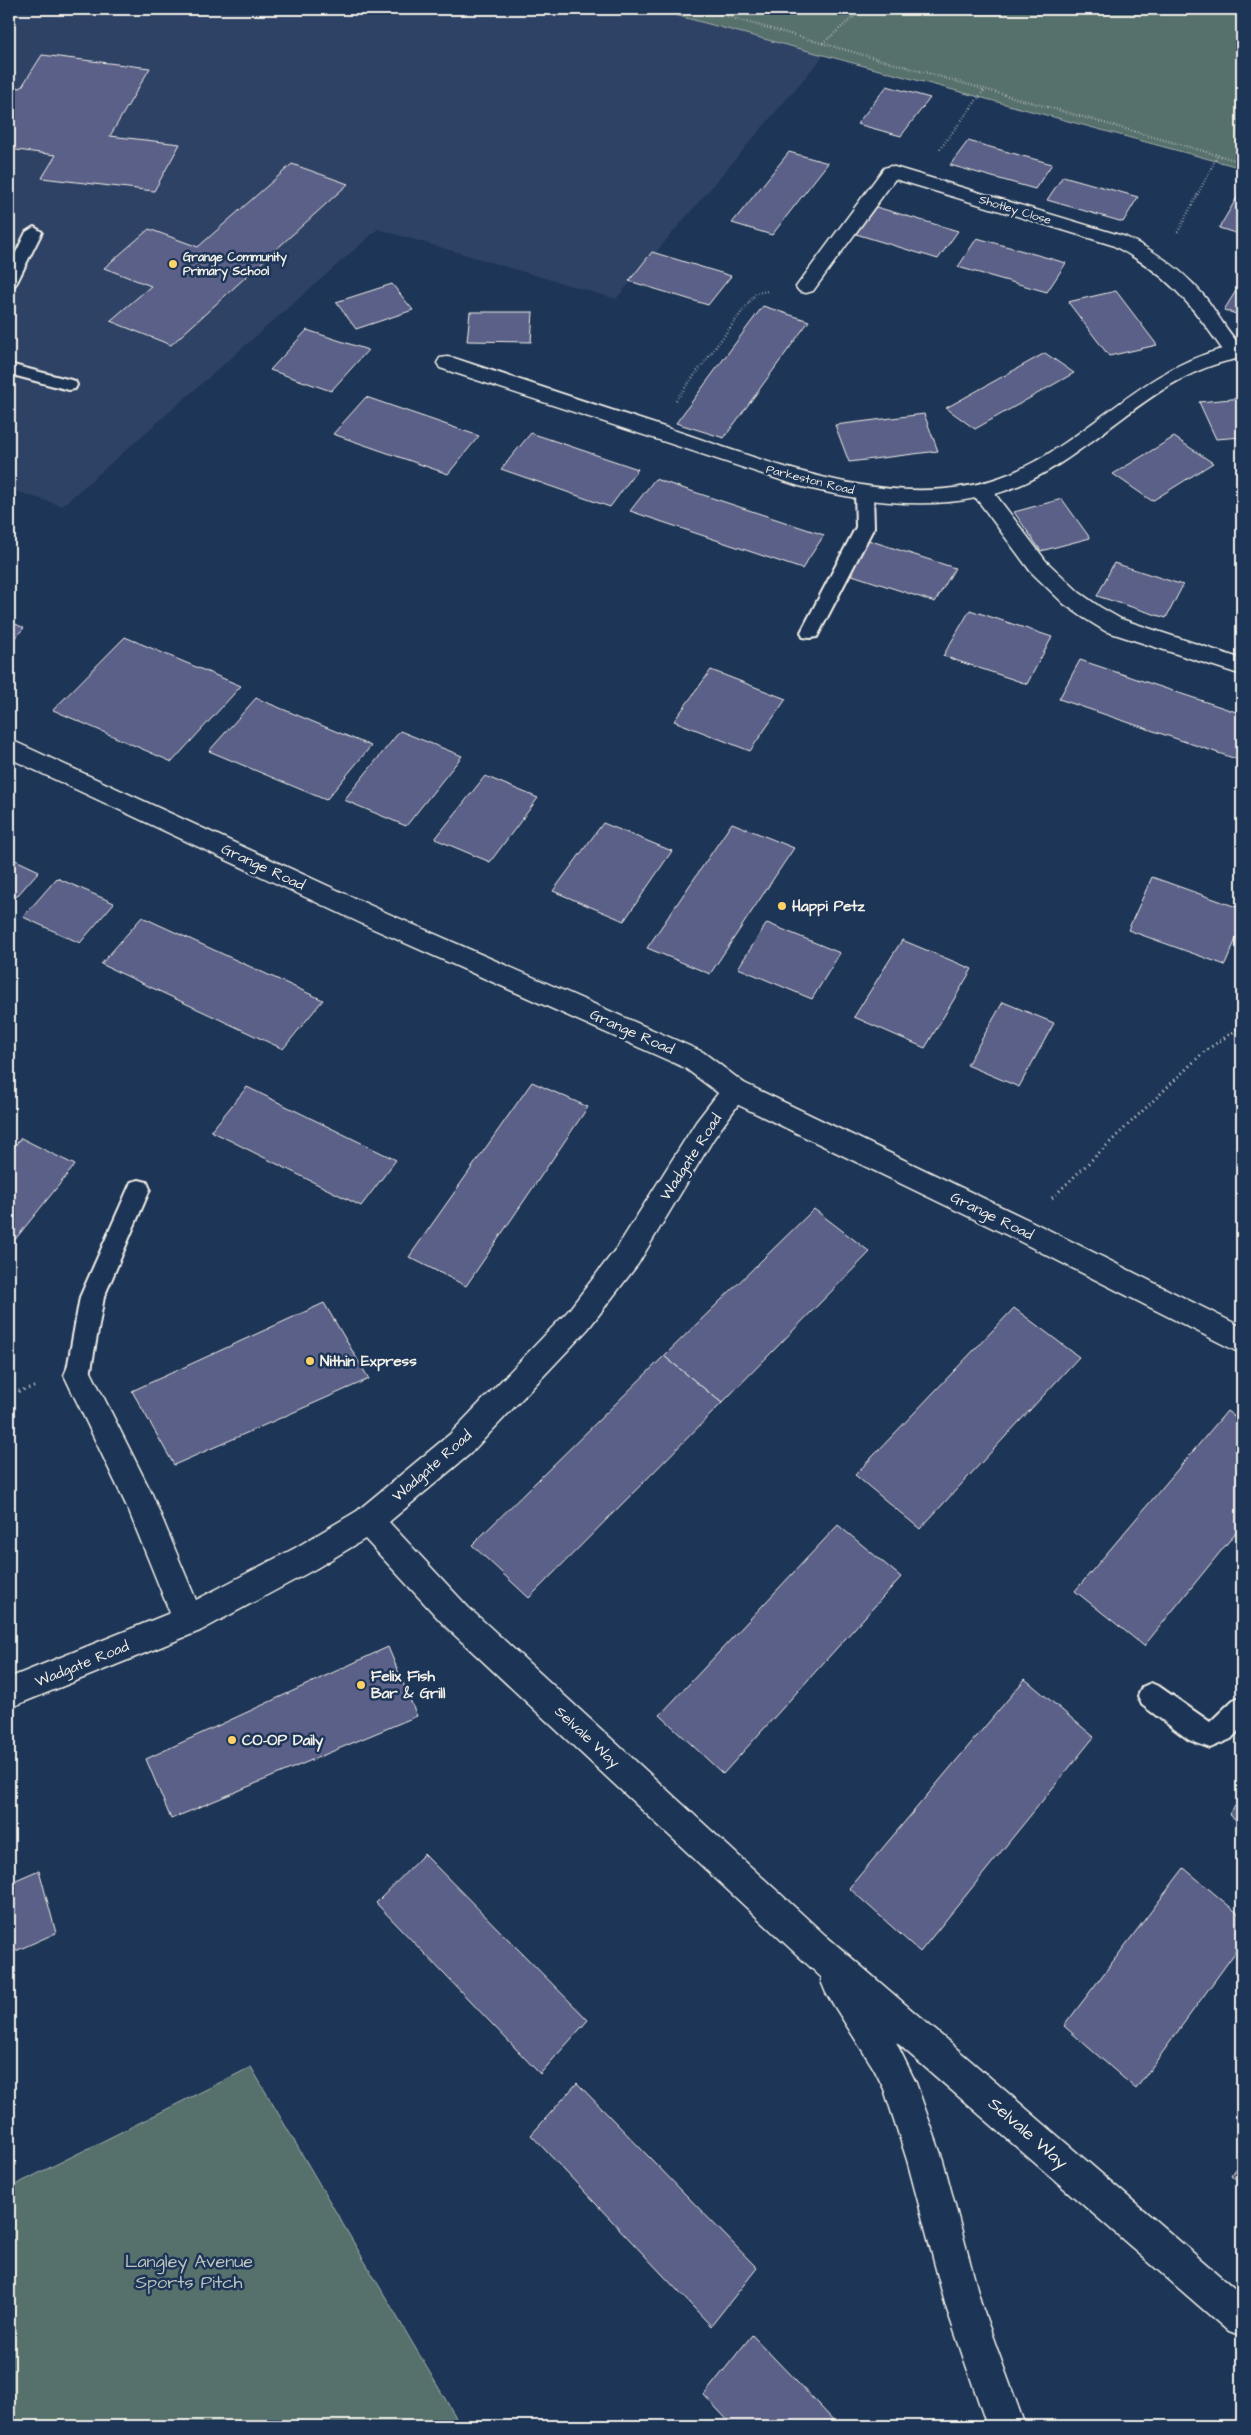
<svg xmlns="http://www.w3.org/2000/svg" width="1251" height="2435" font-family="'Architects Daughter',sans-serif">
	<style>
		.built { fill: #2f4266 }
		.green { fill: #576f6c; stroke: #a6b0aa }
		.building { fill: #5a6188; stroke: #f4f1e8 }
		.lines { fill: none; stroke-linecap: round; stroke-linejoin: round }
		.lane-casing { stroke: #f4f1e8; stroke-width: 4 }
		.street-casing { stroke: #f4f1e8; stroke-width: 3 }
		.secondary-casing { stroke: #f4f1e8; stroke-width: 3 }
		.path-far1 { stroke: #f4f1e8; stroke-width: 2.5; stroke-dasharray: 0.5 2.5; stroke-linecap: butt }
		.path { stroke: #f4f1e8; stroke-width: 3; stroke-dasharray: 1 4; stroke-linecap: butt }
		.lane { fill: #1d3557; fill-rule: evenodd }
		.street { fill: #1d3557; fill-rule: evenodd }
		.secondary { fill: #1d3557; fill-rule: evenodd }
		.poi-dot { fill: #ffd166; stroke: #1d3557; stroke-width: 2 }
		.labels { text-anchor: middle; dominant-baseline: central; stroke-width: 5; stroke-linejoin: round; paint-order: stroke }
		.far-street-label { font-size: 12px; fill: #f4f1e8; stroke: #1d3557 }
		.far-poi-label { font-size: 12px; font-weight: bold; fill: #f4f1e8; stroke: #1d3557; text-anchor: start }
		.street-label { font-size: 15px; fill: #f4f1e8; stroke: #1d3557 }
		.poi-label { font-size: 15px; font-weight: bold; fill: #f4f1e8; stroke: #1d3557; text-anchor: start }
		.near-street-label { font-size: 18px; fill: #f4f1e8; stroke: #1d3557 }
		.near-park-label { font-size: 18px; fill: #bdc4bd; stroke: #1d3557 }
	</style>
	<rect width="100%" height="100%" fill="#1d3557"/>
	<filter id="ink" filterUnits="userSpaceOnUse"><feTurbulence type="fractalNoise" baseFrequency=".02" numOctaves="2"/><feDisplacementMap in="SourceGraphic" scale="10" xChannelSelector="R" yChannelSelector="G"/><feConvolveMatrix kernelMatrix="1 2 1 2 8 2 1 2 1" color-interpolation-filters="sRGB"/></filter>
	<g filter="url(#ink)">
		<path class="built" d="M9 9H653L825 54 616 299 378 229 62 506 9 489Z"/>
		<g class="green">
			<path d="M653 9H1242V168Z"/>
			<path d="M251 2067 461 2426H9V2188Z"/>
		</g>
		<g class="building">
			<path d="M42 55 150 68 110 136 180 144 154 191 42 178 56 155 9 149V86L21 88Z"/>
			<path d="M887 86 930 98 901 136 857 124Z"/>
			<path d="M968 141 1052 164 1035 189 950 165Z"/>
			<path d="M789 152 828 163 772 235 732 223Z"/>
			<path d="M292 164 348 184 171 345 110 321 151 286 104 268 149 229 198 247Z"/>
			<path d="M1063 176 1138 197 1123 222 1047 200Z"/>
			<path d="M1242 189V235L1219 228Z"/>
			<path d="M876 207 958 231 938 259 856 234Z"/>
			<path d="M977 238 1066 263 1047 292 958 267Z"/>
			<path d="M652 252 731 276 708 305 629 281Z"/>
			<path d="M1242 281V316L1224 310Z"/>
			<path d="M392 284 413 310 356 329 336 302Z"/>
			<path d="M1116 291 1157 345 1109 356 1068 302Z"/>
			<path d="M763 306 809 321 724 438 676 423Z"/>
			<path d="M470 312H533L531 342 467 341Z"/>
			<path d="M307 330 368 350 331 391 270 370Z"/>
			<path d="M1045 353 1074 373 975 429 946 408Z"/>
			<path d="M366 397 479 436 448 474 333 434Z"/>
			<path d="M1242 398V437L1216 439 1199 402Z"/>
			<path d="M924 414 938 451 849 462 835 425Z"/>
			<path d="M531 433 638 469 610 507 501 469Z"/>
			<path d="M1174 437 1213 463 1152 501 1113 474Z"/>
			<path d="M655 479 824 535 802 569 630 511Z"/>
			<path d="M1062 499 1090 538 1041 551 1014 512Z"/>
			<path d="M865 539 955 568 935 602 843 572Z"/>
			<path d="M1114 563 1183 585 1166 618 1097 596Z"/>
			<path d="M970 610 1052 637 1027 684 943 656Z"/>
			<path d="M9 621 24 628 9 644Z"/>
			<path d="M125 637 241 686 172 762 53 710Z"/>
			<path d="M1080 660 1242 714V761L1059 699Z"/>
			<path d="M711 670 786 699 750 751 674 721Z"/>
			<path d="M256 698 371 746 326 800 209 751Z"/>
			<path d="M400 731 462 756 406 826 344 800Z"/>
			<path d="M485 776 538 798 490 862 435 839Z"/>
			<path d="M603 823 672 851 624 921 553 891Z"/>
			<path d="M732 823 794 848 710 974 647 948Z"/>
			<path d="M9 857 39 871 9 905Z"/>
			<path d="M1152 877 1242 909V925L1225 965 1128 930Z"/>
			<path d="M57 878 114 903 80 943 23 917Z"/>
			<path d="M142 917 323 1000 283 1049 101 964Z"/>
			<path d="M767 923 840 953 812 999 738 968Z"/>
			<path d="M902 940 972 969 925 1048 854 1017Z"/>
			<path d="M1003 1002 1054 1023 1019 1087 967 1065Z"/>
			<path d="M532 1082 588 1107 466 1286 409 1257Z"/>
			<path d="M247 1087 396 1160 361 1206 211 1131Z"/>
			<path d="M21 1138 75 1165 9 1247V1153Z"/>
			<path d="M814 1209 870 1252 722 1403 664 1356Z"/>
			<path d="M324 1303 369 1379 174 1465 132 1391Z"/>
			<path d="M1014 1308 1079 1357 920 1529 855 1475Z"/>
			<path d="M664 1356 722 1403 529 1598 472 1545Z"/>
			<path d="M1227 1411 1242 1422V1525L1144 1646 1075 1591Z"/>
			<path d="M838 1525 901 1577 723 1774 660 1715Z"/>
			<path d="M388 1647 417 1716 171 1819 146 1759Z"/>
			<path d="M1025 1679 1094 1737 920 1952 849 1888Z"/>
			<path d="M1242 1797V1825L1229 1814Z"/>
			<path d="M424 1854 588 2020 540 2074 376 1903Z"/>
			<path d="M1184 1868 1242 1917V1943L1136 2089 1064 2026Z"/>
			<path d="M39 1870 56 1933 9 1954V1883Z"/>
			<path d="M577 2083 757 2268 711 2326 531 2135Z"/>
			<path d="M1242 2158V2185L1231 2175Z"/>
			<path d="M752 2335 839 2426H733L704 2395Z"/>
		</g>
		<g class="lines">
			<defs>
				<g id="lane">
					<path d="M34 227 42 232 17 282 15 285 9 287V267L26 232Z"/>
					<path d="M9 364 75 381 77 385 75 389 69 390 9 374Z"/>
					<path d="M864 487 870 489 873 493 874 527 817 637 810 638 803 637 801 632 856 527 855 493 858 489Z"/>
					<path d="M139 1180 147 1182 150 1189 104 1297 90 1375 86 1382 78 1386 70 1382 66 1375 80 1297 131 1182Z"/>
					<path d="M1151 1683 1160 1687 1210 1722 1233 1700 1242 1696V1727L1231 1739 1210 1748 1189 1740 1142 1705 1138 1696 1142 1687Z"/>
				</g>
				<g id="street">
					<path d="M891 166 1126 237C1157 252 1183 270 1205 297 1216 311 1230 337 1242 346V358C1146 373 1088 468 995 494L1046 561 1080 593 1100 607 1121 619 1242 659V675L1105 631 1084 618 1064 604 1031 572 976 498C917 510 856 500 799 486L440 368 437 363 440 358 447 357 454 358C525 382 596 405 667 428 771 462 900 518 1009 474 1087 442 1138 371 1222 349 1189 301 1165 272 1112 245L895 179 813 291 806 293 799 291 796 287 799 283 884 168Z"/>
					<path d="M735 1080 744 1083 748 1091 714 1138 638 1264 588 1329 470 1454 389 1522 468 1607 825 1935 1242 2295V2337L1229 2332 896 2042 916 2083 943 2160 982 2307 1025 2426H987L946 2307 907 2160 884 2089 874 2069 826 1993 821 1981 822 1978 446 1627 365 1539 317 1568 200 1631 9 1708V1678L170 1613 128 1509 64 1375 68 1366 78 1362 88 1366 152 1494 196 1600 295 1548 357 1511 450 1434 568 1311 618 1246 696 1122 726 1083Z"/>
				</g>
				<path id="secondary" d="M9 739 387 913 703 1052 744 1083 1031 1221 1242 1327V1354L1011 1237 726 1099 685 1068 369 927 9 758Z"/>
			</defs>
			<use href="#lane" class="lane-casing"/>
			<use href="#street" class="street-casing"/>
			<use href="#secondary" class="secondary-casing"/>
			<g class="path-far1">
				<path d="M701 9 1242 162"/>
				<path d="M823 43 863 9"/>
				<path d="M940 149 985 89"/>
				<path d="M1178 232 1218 155"/>
				<path d="M676 400 756 293 768 291"/>
			</g>
			<g class="path">
				<path d="M1052 1198 1205 1051 1242 1026"/>
				<path d="M9 1394 37 1386"/>
			</g>
			<use href="#lane" class="lane"/>
			<use href="#street" class="street"/>
			<use href="#secondary" class="secondary"/>
		</g>
	</g>
	<g class="poi-dot">
		<circle cx="173" cy="264" r="5"/>
		<circle cx="782" cy="906" r="5"/>
		<circle cx="310" cy="1361" r="5"/>
		<circle cx="361" cy="1685" r="5"/>
		<circle cx="232" cy="1740" r="5"/>
	</g>
	<g class="labels">
		<g class="far-street-label">
			<text transform="translate(1015 210) rotate(17)">Shotley Close</text>
			<text transform="translate(810 480) rotate(14)">Parkeston Road</text>
		</g>
		<g class="far-poi-label">
			<text x="183" y="257">Grange Community<tspan x="183" dy="14">Primary School</tspan></text>
		</g>
		<g class="street-label">
			<text transform="translate(263 867) rotate(25)">Grange Road</text>
			<text transform="translate(632 1032) rotate(24)">Grange Road</text>
			<text transform="translate(691 1157) rotate(-57)">Wadgate Road</text>
			<text transform="translate(992 1216) rotate(26)">Grange Road</text>
			<text transform="translate(432 1466) rotate(-41)">Wadgate Road</text>
			<text transform="translate(82 1664) rotate(-22)">Wadgate Road</text>
			<text transform="translate(587 1737) rotate(43)">Selvale Way</text>
		</g>
		<g class="poi-label">
			<text x="792" y="906">Happi Petz</text>
			<text x="320" y="1361">Nithin Express</text>
			<text x="371" y="1676">Felix Fish<tspan x="371" dy="17">Bar &amp; Grill</tspan></text>
			<text x="242" y="1740">CO-OP Daily</text>
		</g>
		<g class="near-street-label">
			<text transform="translate(1028 2133) rotate(41)">Selvale Way</text>
		</g>
		<g class="near-park-label">
			<text x="189" y="2261">Langley Avenue<tspan x="189" dy="21">Sports Pitch</tspan></text>
		</g>
	</g>
	<rect width="1251" height="2435" fill="none" stroke="#1d3557" stroke-width="30"/>
	<rect x="15" y="15" width="1221" height="2405" fill="none" stroke="#f4f1e8" stroke-width="2" filter="url(#ink)"/>
</svg>
